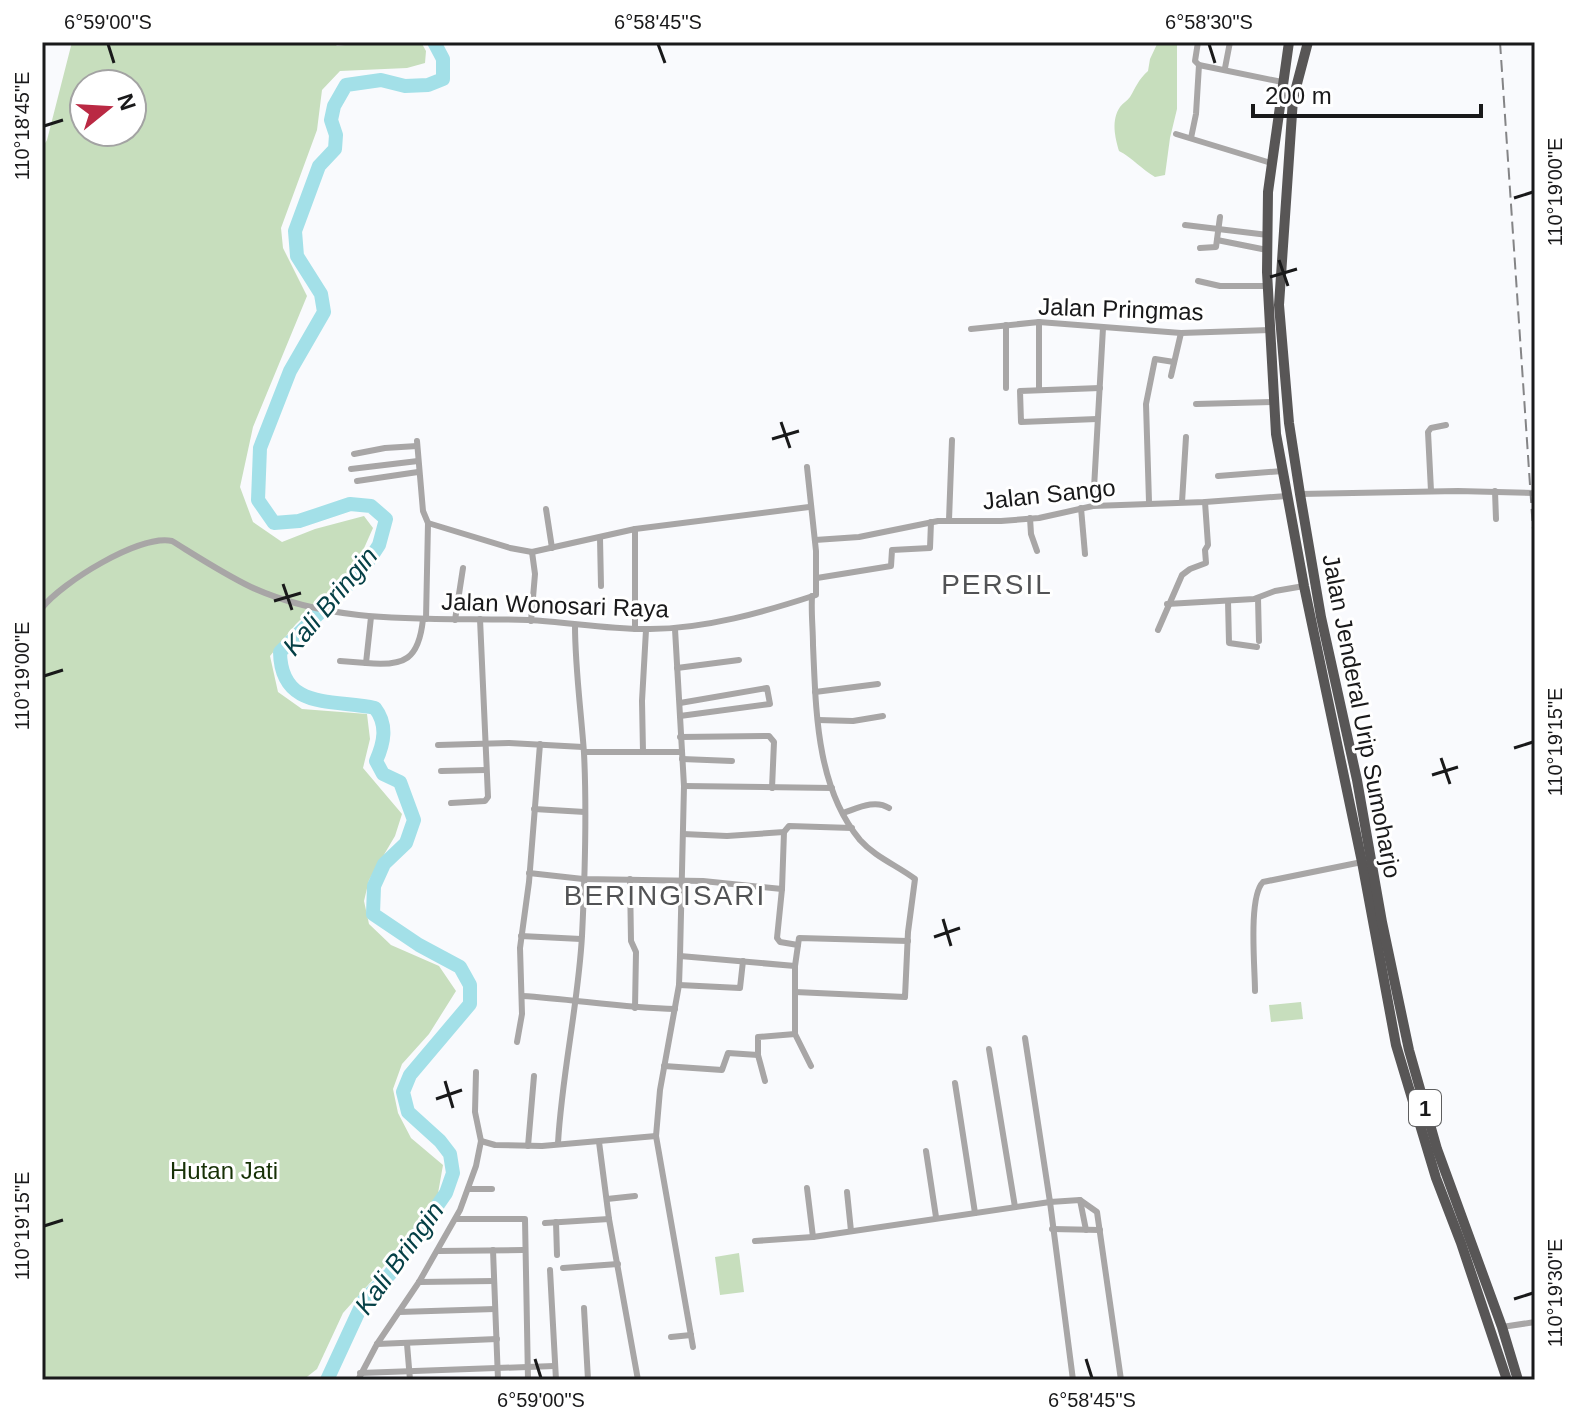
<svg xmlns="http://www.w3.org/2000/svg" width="1577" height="1422" font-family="Arial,sans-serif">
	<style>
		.green { fill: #c7debd; fill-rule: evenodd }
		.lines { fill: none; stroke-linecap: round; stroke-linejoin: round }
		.stream { stroke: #7aa4aa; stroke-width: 2 }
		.river { stroke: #a3e0e8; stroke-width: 14 }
		.minor { stroke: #a8a6a6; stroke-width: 6 }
		.trunk { stroke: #585656; stroke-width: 10 }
		.rail { stroke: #848486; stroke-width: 2; stroke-dasharray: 12 6; stroke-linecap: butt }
		.ticks { fill: none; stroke: #19191a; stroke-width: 3 }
		.labels { text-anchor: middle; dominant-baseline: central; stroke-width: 6; stroke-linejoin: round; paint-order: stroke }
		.shield { fill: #fff; stroke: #5e5e5f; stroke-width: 2 }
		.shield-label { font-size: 22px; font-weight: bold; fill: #19191a }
		.street-label { font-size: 24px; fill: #19191a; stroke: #fff }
		.park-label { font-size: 24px; fill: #173106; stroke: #fff }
		.water-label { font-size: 26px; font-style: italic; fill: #054046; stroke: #fff }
		.quarter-label { font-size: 28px; letter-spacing: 2px; fill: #525355; stroke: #fff }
		.neatline { fill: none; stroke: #19191a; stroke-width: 3 }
		.ticks-label { font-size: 20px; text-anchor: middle; fill: #19191a }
	</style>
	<rect width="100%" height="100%" fill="#f9fafd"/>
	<g class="green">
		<path d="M72 42H333L337 46 369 42H421L426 51 425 63 407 68 340 71 322 90 317 130 281 228 283 248 307 296 253 427 240 487 253 522 282 542 315 529 364 516 373 528 357 564 296 624 270 656 278 692 302 709 367 714 370 739 363 768 402 814 395 836 369 880 364 901 369 924 391 945 439 966 456 991 429 1034 402 1064 393 1089 398 1113 411 1138 443 1165 437 1199 377 1275 343 1313 317 1369 303 1380H42V148L47 140ZM84 84H132V132H84Z"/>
		<path d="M1158 42H1177V109L1170 138 1165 175 1155 177C1141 169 1133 158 1119 151 1115 137 1111 120 1120 107 1123 103 1127 101 1130 97 1136 87 1138 80 1148 71L1150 59Z"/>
		<path d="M1301 1002 1303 1019 1271 1022 1269 1005Z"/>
		<path d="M739 1253 744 1292 720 1295 715 1257Z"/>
	</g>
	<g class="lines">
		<path class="stream" d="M1533 42 1535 79"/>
		<path class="river" d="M327 1380 364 1300 390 1274 446 1193 453 1173 450 1154 440 1141 408 1112 403 1092 410 1075 470 1004V985L460 967 419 945 373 914 374 886 384 864 406 843 414 820 400 782 383 774 376 761C384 743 388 725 375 708 334 699 281 711 280 652L362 571 379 545 386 519 371 506 350 504 299 521 274 523 258 500 260 448 290 371 324 312 321 294 297 256 295 231 319 166 335 149 336 135 331 120 334 106 346 85 381 80 405 86 428 85 443 79V59L434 42"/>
		<g class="minor">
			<path d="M1199 65 1282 82"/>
			<path d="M1225 68 1230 42"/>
			<path d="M1176 134 1271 163"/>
			<path d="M1191 138 1196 114 1199 65 1195 61 1198 42"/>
			<path d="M1185 225 1268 235"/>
			<path d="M1217 240 1267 250"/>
			<path d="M1200 248 1216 247 1220 217"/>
			<path d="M1198 281 1220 286H1268"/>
			<path d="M1006 325V388"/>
			<path d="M971 329 1039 322 1181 333 1270 330"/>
			<path d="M1171 376 1181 333"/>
			<path d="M1039 390V322"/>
			<path d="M1196 404 1274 402"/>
			<path d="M1097 419 1021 422 1020 391 1100 388"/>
			<path d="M417 441 423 511 428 523 510 548 532 552 635 529 809 507"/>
			<path d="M354 454 385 448 417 446"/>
			<path d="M351 469 418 461"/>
			<path d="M1218 476 1283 471"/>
			<path d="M357 481 418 472"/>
			<path d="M1431 491 1428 432 1431 428 1446 425"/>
			<path d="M1495 491 1496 519"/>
			<path d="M1300 494 1458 491 1535 493"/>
			<path d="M1149 502 1146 404 1155 359 1174 362"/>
			<path d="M1182 502 1186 437"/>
			<path d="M1093 506 1103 328"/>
			<path d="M1081 508 1085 554"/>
			<path d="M546 509 552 548"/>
			<path d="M1030 518 1031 534 1037 551"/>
			<path d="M949 520 952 440"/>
			<path d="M600 538 601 586"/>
			<path d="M815 540 859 537 938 521H1001L1039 518 1093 506 1205 502 1287 496"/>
			<path d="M817 578 891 566 892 550 930 548 931 522"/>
			<path d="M1258 598 1259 641"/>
			<path d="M1228 601 1229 643 1257 647"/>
			<path d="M1167 604 1254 599 1275 591 1304 586"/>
			<path d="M42 608C61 583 140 534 172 541 198 557 224 574 251 587 338 627 436 617 528 620 569 622 609 630 650 629 705 629 764 612 816 595V551L807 467"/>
			<path d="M371 617 366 663C405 667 419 659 423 619"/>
			<path d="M426 619 428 523"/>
			<path d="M455 620 463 568"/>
			<path d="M531 621 535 574 532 552"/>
			<path d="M635 629V529"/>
			<path d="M675 629 684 786 680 956 679 985 660 1090 656 1136 693 1347"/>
			<path d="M1158 630 1182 575 1190 569 1206 563 1205 550 1208 545 1205 502"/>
			<path d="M340 661 366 663"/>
			<path d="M677 668 739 660"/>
			<path d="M815 692 878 684"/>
			<path d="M680 703 767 688 770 704 680 716"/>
			<path d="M818 720 853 721 883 716"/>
			<path d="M680 737 769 736 774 742 772 788"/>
			<path d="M438 745 509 743 583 747"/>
			<path d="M584 752H682"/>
			<path d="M643 752 642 701 646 630"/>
			<path d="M682 759 732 761"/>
			<path d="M441 771 486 770"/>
			<path d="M684 786 832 788"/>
			<path d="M451 803 485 801 488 797 480 619"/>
			<path d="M534 809 585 812"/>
			<path d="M843 813C858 808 875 799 889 808"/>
			<path d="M683 834 727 836 784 832 789 826 852 828"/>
			<path d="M529 873 583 879 703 881 782 889 784 832"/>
			<path d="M630 879 631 941 636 952 635 1008"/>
			<path d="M782 889 777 938 780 942 798 945"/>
			<path d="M521 936 581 939"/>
			<path d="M680 956 795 966"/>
			<path d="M679 985 740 988 743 961"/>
			<path d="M1255 991C1255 968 1248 897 1263 882L1362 862"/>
			<path d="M795 992 905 997 908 932 915 879C898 866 875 857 860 840 816 787 816 710 813 645 813 629 811 613 812 596"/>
			<path d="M522 996C573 999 623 1008 675 1009"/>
			<path d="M1025 1038 1050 1202 1080 1200 1097 1212 1121 1380"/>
			<path d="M517 1042 522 1014 520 948 529 882 540 744"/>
			<path d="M989 1049 1015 1207"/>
			<path d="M664 1066 722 1070 728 1053 758 1055"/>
			<path d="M811 1066 795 1034V966L799 938 908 941"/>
			<path d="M765 1081 758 1055V1037L795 1034"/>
			<path d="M955 1083 975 1213"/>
			<path d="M481 1141 495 1145 542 1146 656 1136"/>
			<path d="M599 1142 609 1219 638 1380"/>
			<path d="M558 1143C562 1073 578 1006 582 936 585 875 587 813 584 753 581 710 575 668 575 625"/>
			<path d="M528 1146 534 1076"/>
			<path d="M926 1151 936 1217"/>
			<path d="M807 1188 813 1237"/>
			<path d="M468 1189H492"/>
			<path d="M847 1192 851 1231"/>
			<path d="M607 1199 635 1196"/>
			<path d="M1080 1200 1086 1230"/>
			<path d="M456 1219H525L528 1380"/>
			<path d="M556 1222 557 1255"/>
			<path d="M545 1223 609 1219"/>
			<path d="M1052 1229 1100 1230"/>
			<path d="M755 1241 813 1237 1050 1202 1073 1380"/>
			<path d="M493 1250 498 1380"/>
			<path d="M438 1251 523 1250"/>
			<path d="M563 1268 618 1264"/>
			<path d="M550 1270 556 1380"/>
			<path d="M419 1282 494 1281"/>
			<path d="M584 1308 588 1380"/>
			<path d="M399 1312 495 1309"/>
			<path d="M1502 1327 1535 1322"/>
			<path d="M671 1337 691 1335"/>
			<path d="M377 1344 497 1339"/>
			<path d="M407 1344 410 1380"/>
			<path d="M360 1373 554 1366"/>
			<path d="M358 1380 377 1344 419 1282 460 1210 476 1166 481 1141 475 1112 476 1072"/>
		</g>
		<g class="trunk">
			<path d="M1289 42 1268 192 1267 272 1276 434 1304 586 1362 862 1396 1045 1436 1178 1461 1243 1507 1380"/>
			<path d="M1308 42 1293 99 1279 305 1289 423 1300 494 1321 617 1357 780 1382 922 1409 1050 1437 1149 1502 1327 1518 1380"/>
		</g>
		<path class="rail" d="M1500 42 1535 559"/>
	</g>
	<path class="ticks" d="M108 44 114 63M658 44 665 63M1209 44 1215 63M44 126 63 120M1514 198 1533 192M1279 260 1288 286M1270 277 1297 269M781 422 790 448M772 439 799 431M283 584 292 610M274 601 301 593M44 676 63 670M1514 748 1533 742M1441 758 1450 784M1432 775 1458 767M943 919 951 946M934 937 960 928M445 1081 453 1108M436 1099 462 1090M44 1226 63 1220M1514 1299 1533 1293M535 1359 541 1378M1086 1359 1092 1378"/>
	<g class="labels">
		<rect class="shield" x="1409" y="1090" width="32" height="36" rx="6"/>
		<g class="shield-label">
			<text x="1425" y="1108">1</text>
		</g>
		<g class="street-label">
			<text transform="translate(1121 309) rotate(2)">Jalan Pringmas</text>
			<text transform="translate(1049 494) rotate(-6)">Jalan Sango</text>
			<text transform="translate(555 605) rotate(2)">Jalan Wonosari Raya</text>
			<text transform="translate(1362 716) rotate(79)">Jalan Jenderal Urip Sumoharjo</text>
		</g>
		<g class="park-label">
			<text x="224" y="1170">Hutan Jati</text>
		</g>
		<g class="water-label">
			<text transform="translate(330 601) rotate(-50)">Kali Bringin</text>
			<text transform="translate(399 1258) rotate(-54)">Kali Bringin</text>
		</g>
		<g class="quarter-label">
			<text x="997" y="584">PERSIL</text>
			<text x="665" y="895">BERINGISARI</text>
		</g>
	</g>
	<rect width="1577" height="1422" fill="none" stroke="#ffffff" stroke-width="88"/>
	<g transform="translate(108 108) rotate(72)"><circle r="38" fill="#ffffff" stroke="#a3a3a3" stroke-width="2"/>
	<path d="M0-6L14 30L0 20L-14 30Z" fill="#ba2943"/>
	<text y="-12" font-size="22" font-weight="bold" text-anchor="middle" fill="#19191a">N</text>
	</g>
	<path d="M1253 104v12h228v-12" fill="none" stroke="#19191a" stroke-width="4"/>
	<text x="1265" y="104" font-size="24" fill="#19191a" stroke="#ffffff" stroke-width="6" paint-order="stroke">200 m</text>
	<rect x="44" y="44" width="1489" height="1334" class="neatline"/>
	<g class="ticks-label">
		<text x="108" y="29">6°59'00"S</text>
		<text x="658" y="29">6°58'45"S</text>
		<text x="1209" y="29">6°58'30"S</text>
		<text transform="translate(22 126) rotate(-90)" y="7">110°18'45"E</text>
		<text transform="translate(1555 192) rotate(-90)" y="7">110°19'00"E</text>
		<text transform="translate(22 676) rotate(-90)" y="7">110°19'00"E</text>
		<text transform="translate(1555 742) rotate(-90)" y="7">110°19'15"E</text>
		<text transform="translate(22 1226) rotate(-90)" y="7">110°19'15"E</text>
		<text transform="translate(1555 1293) rotate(-90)" y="7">110°19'30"E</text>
		<text x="541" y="1407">6°59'00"S</text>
		<text x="1092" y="1407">6°58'45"S</text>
	</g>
</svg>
